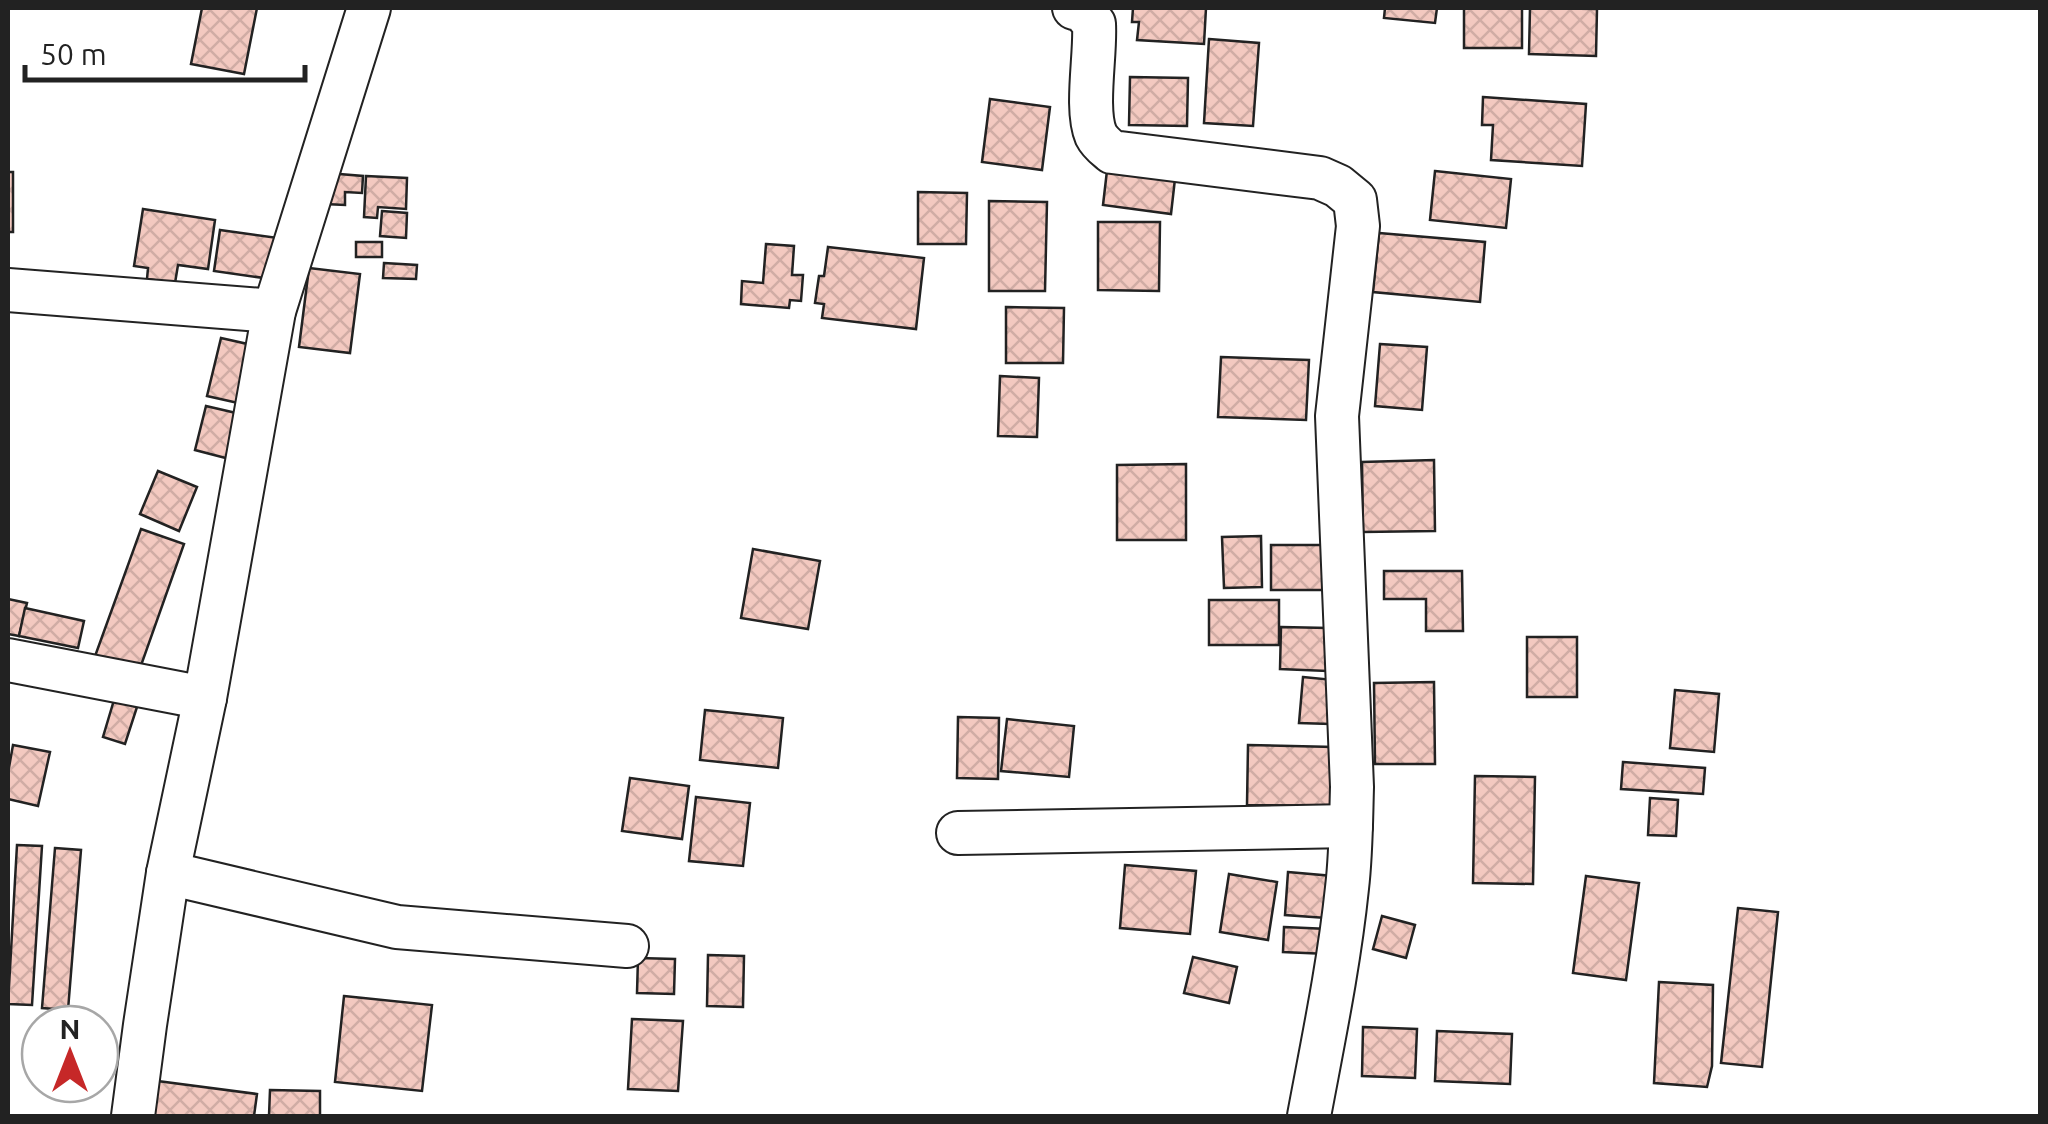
<svg xmlns="http://www.w3.org/2000/svg" width="2048" height="1124" font-family="Ubuntu,sans-serif">
	<style>
		.building { fill: url(#building-cross-hatch); stroke: #222; stroke-width: 2.5 }
		.lines { fill: none; stroke-linecap: round; stroke-linejoin: round }
		.minor-casing { stroke: #222; stroke-width: 46 }
		.minor { stroke: #fff; stroke-width: 42 }
	</style>
	<defs>
		<pattern id="building-cross-hatch" width="8" height="8" patternUnits="userSpaceOnUse" patternTransform="scale(2.5)"><rect width="8" height="8" fill="#f3c9c0"/><path d="M0 0l8 8M0 8l8-8" fill="none" stroke="#d0aca5"/></pattern>
	</defs>
	<rect width="100%" height="100%" fill="#fff"/>
	<g class="building">
		<path d="M202 8H257L244 74 191 64Z"/>
		<path d="M1133 8H1206L1204 44 1137 40 1139 22H1132Z"/>
		<path d="M1385 8H1437L1435 23 1384 18Z"/>
		<rect x="1464" y="8" width="58" height="40"/>
		<path d="M1530 8 1597 9 1596 56 1529 54Z"/>
		<path d="M1209 39 1259 43 1253 126 1204 123Z"/>
		<path d="M1130 77 1188 78 1187 126 1129 125Z"/>
		<path d="M1483 97 1586 104 1582 166 1491 160 1493 125H1482Z"/>
		<path d="M990 99 1050 107 1042 170 982 162Z"/>
		<path d="M1108 162 1176 170 1171 214 1103 205Z"/>
		<path d="M1435 171 1511 179 1506 228 1430 220Z"/>
		<rect x="8" y="172" width="5" height="60"/>
		<path d="M327 173 363 176 362 193 345 192V205L325 204Z"/>
		<path d="M366 176 407 178 406 209 378 207 377 218 364 217Z"/>
		<path d="M918 192 967 193 966 244H918Z"/>
		<path d="M989 201 1047 202 1045 291H989Z"/>
		<path d="M143 209 215 220 208 269 178 265 175 283 147 279 148 268 134 266Z"/>
		<path d="M382 211 407 213 406 238 380 236Z"/>
		<path d="M1098 222H1160L1159 291 1098 290Z"/>
		<path d="M220 230 278 238 271 279 214 271Z"/>
		<path d="M1379 233 1485 242 1480 302 1373 292Z"/>
		<rect x="356" y="242" width="26" height="15"/>
		<path d="M766 244 794 246 792 275H803L801 301 790 300 789 308 741 304 742 281 763 283Z"/>
		<path d="M828 247 924 258 916 329 822 318 824 304 815 303 819 276H824Z"/>
		<path d="M384 263 417 265 416 279 383 278Z"/>
		<path d="M309 268 360 274 350 353 299 347Z"/>
		<path d="M1006 307 1064 308 1063 363H1006Z"/>
		<path d="M221 338 261 347 247 405 207 396Z"/>
		<path d="M1380 344 1427 347 1422 410 1375 406Z"/>
		<path d="M1221 357 1309 360 1306 420 1218 417Z"/>
		<path d="M1000 376 1039 378 1037 437 998 436Z"/>
		<path d="M206 406 249 416 237 461 195 450Z"/>
		<path d="M1434 460 1435 531 1363 532 1362 462Z"/>
		<path d="M1186 464V540H1117V465Z"/>
		<path d="M158 471 197 487 179 531 140 514Z"/>
		<path d="M141 529 184 544 138 674 94 659Z"/>
		<path d="M1261 536 1262 587 1224 588 1222 537Z"/>
		<rect x="1271" y="545" width="63" height="45"/>
		<path d="M753 549 820 561 808 629 741 618Z"/>
		<path d="M1384 571H1462L1463 631H1426V599H1384Z"/>
		<path d="M8 599 27 603 19 636 8 634Z"/>
		<rect x="1209" y="600" width="70" height="45"/>
		<path d="M25 608 84 621 78 648 19 636Z"/>
		<path d="M1281 627 1328 628 1327 671 1280 669Z"/>
		<rect x="1527" y="637" width="50" height="60"/>
		<path d="M1303 677 1334 680 1330 724 1299 723Z"/>
		<path d="M1434 682 1435 764H1375L1374 683Z"/>
		<path d="M1675 690 1719 694 1714 752 1670 748Z"/>
		<path d="M114 700 137 707 125 744 103 737Z"/>
		<path d="M705 710 783 718 778 768 700 760Z"/>
		<path d="M958 717 999 718 998 779 957 778Z"/>
		<path d="M1007 719 1074 726 1069 777 1001 771Z"/>
		<path d="M13 745 50 752 38 806 8 799V773Z"/>
		<path d="M1248 745 1334 747 1333 806 1247 805Z"/>
		<path d="M1623 762 1705 768 1703 794 1621 789Z"/>
		<path d="M1475 776 1535 777 1533 884 1473 883Z"/>
		<path d="M630 778 689 786 682 839 622 831Z"/>
		<path d="M696 797 750 803 743 866 689 861Z"/>
		<path d="M1650 798 1678 800 1676 836 1648 835Z"/>
		<path d="M17 845 42 846 32 1005 8 1004Z"/>
		<path d="M55 848 81 850 68 1010 42 1008Z"/>
		<path d="M1125 865 1196 871 1190 934 1120 928Z"/>
		<path d="M1288 872 1344 877 1340 919 1285 915Z"/>
		<path d="M1229 874 1277 882 1268 940 1220 932Z"/>
		<path d="M1586 876 1639 883 1626 980 1573 973Z"/>
		<path d="M1738 908 1778 912 1762 1067 1721 1063Z"/>
		<path d="M1382 916 1415 925 1406 958 1373 949Z"/>
		<path d="M1284 927 1328 929 1327 954 1283 952Z"/>
		<path d="M708 955 744 956 743 1007 707 1006Z"/>
		<path d="M1193 957 1237 967 1229 1003 1184 993Z"/>
		<path d="M638 958 675 959 674 994 637 993Z"/>
		<path d="M1659 982 1713 985 1712 1066 1707 1087 1654 1083Z"/>
		<path d="M344 996 432 1005 422 1091 335 1082Z"/>
		<path d="M632 1019 683 1021 678 1091 628 1089Z"/>
		<path d="M1363 1027 1417 1029 1415 1078 1362 1076Z"/>
		<path d="M1437 1031 1512 1034 1510 1084 1435 1081Z"/>
		<path d="M150 1080 257 1094 254 1116H145Z"/>
		<path d="M270 1090 320 1091V1116H269Z"/>
	</g>
	<g class="lines">
		<defs>
			<g id="minor">
				<path d="M1074 8 1083 10 1094 24C1096 54 1085 109 1096 135 1100 143 1106 147 1112 152L1320 178 1338 186 1355 200 1358 226 1337 416 1352 787C1351 821 1351 855 1347 888 1339 965 1323 1041 1309 1116"/>
				<path d="M8 290 274 311"/>
				<path d="M8 660 205 698"/>
				<path d="M958 833 1351 826"/>
				<path d="M168 873 397 927 627 946"/>
				<path d="M133 1116 145 1025 168 873 205 698 274 311 369 8"/>
			</g>
		</defs>
		<use href="#minor" class="minor-casing"/>
		<use href="#minor" class="minor"/>
	</g>
	<rect width="2048" height="1124" fill="none" stroke="#222222" stroke-width="20"/>
	<g transform="translate(70 1054)"><circle r="48" fill="#ffffff" stroke="#a7a7a7" stroke-width="2.5"/>
	<path d="M0-8L18 38L0 25L-18 38Z" fill="#c62828"/>
	<text y="-15" font-size="28" font-weight="bold" text-anchor="middle" fill="#222222">N</text>
	</g>
	<path d="M25 65v15h280v-15" fill="none" stroke="#222222" stroke-width="5"/>
	<text x="40" y="65" font-size="30" fill="#222222" stroke="#ffffff" stroke-width="8" paint-order="stroke">50 m</text>
</svg>
